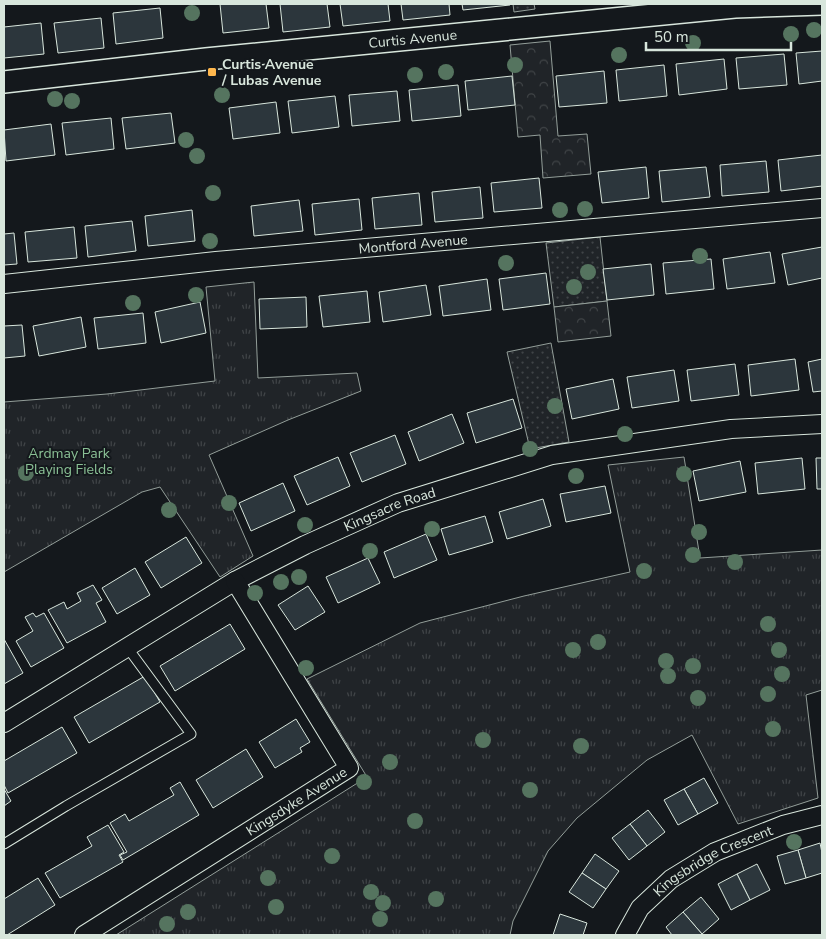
<svg xmlns="http://www.w3.org/2000/svg" width="826" height="939" font-family="'Nunito Sans',sans-serif">
	<style>
		.grass { fill: url(#grass-dots); stroke: #939e99 }
		.forest { fill: url(#forest-crowns); stroke: #939e99 }
		.park { fill: url(#park-tufts); stroke: #939e99 }
		.building { fill: #2c363c; stroke: #d8e6dc }
		.lines { fill: none; stroke-linecap: round; stroke-linejoin: round }
		.service-casing { stroke: #d8e6dc; stroke-width: 11 }
		.minor-casing { stroke: #d8e6dc; stroke-width: 20 }
		.tertiary-casing { stroke: #d8e6dc; stroke-width: 24 }
		.service { stroke: #14181c; stroke-width: 9 }
		.minor { stroke: #14181c; stroke-width: 18 }
		.tertiary { stroke: #14181c; stroke-width: 21 }
		.tree { fill: #55745f }
		.poi-dot { fill: #ffb74d; stroke: #14181c; stroke-width: 2 }
		.labels { text-anchor: middle; dominant-baseline: central; stroke-width: 4; stroke-linejoin: round; paint-order: stroke }
		.street-label { font-size: 14px; fill: #d8e6dc; stroke: #14181c }
		.poi-label { font-size: 14px; font-weight: bold; fill: #d8e6dc; stroke: #14181c; text-anchor: start }
		.park-label { font-size: 14px; fill: #8ac095; stroke: #14181c }
	</style>
	<defs>
		<pattern id="grass-dots" width="8" height="8" patternUnits="userSpaceOnUse" patternTransform="scale(1.25)"><rect width="8" height="8" fill="#202428"/><path d="M2 2h.1M6 6h.1" fill="none" stroke="#404447" stroke-width="1.8" stroke-linecap="round"/></pattern>
		<pattern id="forest-crowns" width="20" height="18" patternUnits="userSpaceOnUse" patternTransform="scale(1.25)"><rect width="20" height="18" fill="#202428"/><path d="M2 6a3 3 0 1 1 6 0M12 15a3 3 0 1 1 6 0" fill="none" stroke="#404447"/></pattern>
		<pattern id="park-tufts" width="24" height="20" patternUnits="userSpaceOnUse" patternTransform="scale(1.25)"><rect width="24" height="20" fill="#202428"/><path d="M3 7l-1-3M5 7V3M7 7l1-3M15 17l-1-3M17 17v-4M19 17l1-3" fill="none" stroke="#404447"/></pattern>
	</defs>
	<rect width="100%" height="100%" fill="#14181c"/>
	<g class="grass">
		<path d="M513 4H534L535 9 514 12Z"/>
		<path d="M600 237 607 301 554 307 546 243Z"/>
		<path d="M551 343 569 442 530 449 507 352Z"/>
	</g>
	<g class="forest">
		<path d="M550 41 558 136 587 134 591 174 543 178 540 135 518 137 510 45Z"/>
		<path d="M607 301 611 336 558 342 554 307Z"/>
	</g>
	<g class="park">
		<path d="M254 282 258 378 357 373 361 391 288 420 209 455 253 556 220 577 160 487 142 492 4 572V402L107 394 215 381 206 287Z"/>
		<path d="M684 457 700 558 822 550V690L806 695 818 798 738 824 692 735 647 760 577 818 548 851 513 921 510 935H116L367 777 307 679 420 623 524 596 630 572 608 465Z"/>
	</g>
	<g class="building">
		<path d="M220 4H266L269 28 223 33Z"/>
		<path d="M280 4H327L330 27 283 32Z"/>
		<path d="M340 4H388L390 21 343 26Z"/>
		<path d="M401 4H449L450 15 403 20Z"/>
		<path d="M462 4H509L510 5 463 10Z"/>
		<path d="M160 8 163 38 116 44 113 13Z"/>
		<path d="M101 18 104 48 58 53 54 23Z"/>
		<path d="M41 23 44 54 4 58V27Z"/>
		<path d="M822 51V81L799 84 796 53Z"/>
		<path d="M784 54 787 85 739 89 736 58Z"/>
		<path d="M724 59 727 89 679 95 676 64Z"/>
		<path d="M664 65 667 96 619 101 616 70Z"/>
		<path d="M604 71 607 103 559 107 556 76Z"/>
		<path d="M512 76 515 105 468 110 465 81Z"/>
		<path d="M458 85 461 116 412 121 409 90Z"/>
		<path d="M397 91 400 121 352 126 349 95Z"/>
		<path d="M335 96 339 127 292 133 288 101Z"/>
		<path d="M276 102 280 133 233 139 229 108Z"/>
		<path d="M171 113 175 143 126 149 122 118Z"/>
		<path d="M111 118 114 149 66 155 62 123Z"/>
		<path d="M51 124 55 155 6 161 4 130Z"/>
		<path d="M822 155V186L781 191 778 160Z"/>
		<path d="M766 161 769 192 722 196 720 165Z"/>
		<path d="M646 167 649 198 602 203 598 172Z"/>
		<path d="M706 167 710 197 662 202 659 171Z"/>
		<path d="M539 178 542 208 494 212 491 183Z"/>
		<path d="M480 187 483 218 435 222 432 192Z"/>
		<path d="M419 193 422 225 375 229 372 198Z"/>
		<path d="M359 199 362 230 315 235 312 204Z"/>
		<path d="M299 200 303 231 254 236 251 206Z"/>
		<path d="M192 210 195 241 148 246 145 216Z"/>
		<path d="M132 221 136 251 88 257 85 226Z"/>
		<path d="M74 227 77 258 28 262 25 232Z"/>
		<path d="M14 233 17 264 4 265V234Z"/>
		<path d="M822 247V278L788 285 782 254Z"/>
		<path d="M770 252 775 283 727 289 723 259Z"/>
		<path d="M711 259 714 289 666 294 663 263Z"/>
		<path d="M651 264 654 295 607 300 603 269Z"/>
		<path d="M546 273 550 304 503 310 499 279Z"/>
		<path d="M487 279 491 310 443 316 439 286Z"/>
		<path d="M426 285 431 315 383 322 379 292Z"/>
		<path d="M367 291 370 322 323 327 319 296Z"/>
		<path d="M306 297 307 327 260 329 259 299Z"/>
		<path d="M200 302 206 333 161 343 155 312Z"/>
		<path d="M143 313 146 343 98 349 94 318Z"/>
		<path d="M81 317 86 347 39 356 33 326Z"/>
		<path d="M22 325 25 356 4 358V326Z"/>
		<path d="M795 359 799 390 751 396 748 365Z"/>
		<path d="M822 359V391L813 392 808 362Z"/>
		<path d="M735 364 739 395 691 401 687 370Z"/>
		<path d="M674 370 679 401 632 408 627 377Z"/>
		<path d="M613 379 619 409 572 419 566 389Z"/>
		<path d="M513 399 522 428 476 443 467 413Z"/>
		<path d="M452 414 464 443 419 461 408 432Z"/>
		<path d="M395 435 406 464 362 482 350 453Z"/>
		<path d="M338 457 350 486 307 505 294 476Z"/>
		<path d="M802 458 805 489 758 494 755 463Z"/>
		<path d="M816 458H822V489H817Z"/>
		<path d="M740 461 746 492 699 501 693 471Z"/>
		<path d="M283 483 295 511 251 531 239 503Z"/>
		<path d="M605 486 611 513 566 522 560 494Z"/>
		<path d="M543 499 551 526 507 539 499 512Z"/>
		<path d="M485 516 493 542 449 555 441 529Z"/>
		<path d="M426 534 437 560 394 578 384 552Z"/>
		<path d="M186 537 202 563 161 588 145 562Z"/>
		<path d="M368 558 380 583 338 603 326 577Z"/>
		<path d="M135 568 150 595 117 614 102 588Z"/>
		<path d="M93 585 102 600 96 603 106 622 67 643 48 610 64 602 67 609 81 601 77 593Z"/>
		<path d="M308 586 325 612 295 630 278 605Z"/>
		<path d="M33 613 36 617 44 613 64 648 31 667 16 641 33 631 25 617Z"/>
		<path d="M230 624 245 649 175 691 160 666Z"/>
		<path d="M4 639 23 673 4 684Z"/>
		<path d="M145 676 160 702 89 743 74 717Z"/>
		<path d="M296 719 310 742 300 748 302 752 275 768 259 742Z"/>
		<path d="M62 727 77 753 8 793 4 785V761Z"/>
		<path d="M246 749 263 777 213 808 196 780Z"/>
		<path d="M704 778 718 803 698 814 684 789Z"/>
		<path d="M180 782 199 815 123 860 120 855 127 852 110 823 125 814 129 821 174 795 170 788Z"/>
		<path d="M4 789 11 801 4 806Z"/>
		<path d="M684 789 698 814 678 825 664 800Z"/>
		<path d="M648 810 665 832 647 846 630 824Z"/>
		<path d="M630 824 647 846 629 860 612 838Z"/>
		<path d="M108 825 124 852 119 855 123 862 60 898 45 873 92 846 87 837Z"/>
		<path d="M820 843 822 853V873L806 878 798 850Z"/>
		<path d="M798 850 806 878 785 884 777 856Z"/>
		<path d="M595 854 619 871 606 889 582 873Z"/>
		<path d="M757 864 770 890 750 900 737 874Z"/>
		<path d="M582 873 606 889 593 908 569 892Z"/>
		<path d="M737 874 750 900 731 910 718 884Z"/>
		<path d="M38 878 55 905 7 935H4V899Z"/>
		<path d="M701 897 719 919 702 934 683 912Z"/>
		<path d="M683 912 702 934 700 935H672L666 927Z"/>
		<path d="M560 914 587 923 583 935H553Z"/>
	</g>
	<g class="lines">
		<defs>
			<path id="service" d="M4 844 66 806 191 734 127 647"/>
			<g id="minor">
				<path id="s1" d="M4 284 216 261 822 208"/>
				<path id="s2" d="M4 723 235 581 305 545 398 503 552 455 731 429 822 424"/>
				<path id="s3" d="M84 935 349 768 235 581"/>
				<path id="s4" d="M625 935 640 908 671 879 715 852 783 825 822 815"/>
			</g>
			<g id="tertiary">
				<path id="s5" d="M4 82 206 59 735 7 822 4"/>
			</g>
		</defs>
		<use href="#service" class="service-casing"/>
		<use href="#minor" class="minor-casing"/>
		<use href="#tertiary" class="tertiary-casing"/>
		<use href="#service" class="service"/>
		<use href="#minor" class="minor"/>
		<use href="#tertiary" class="tertiary"/>
	</g>
	<g class="tree">
		<circle cx="192" cy="13" r="8"/>
		<circle cx="814" cy="30" r="8"/>
		<circle cx="791" cy="34" r="8"/>
		<circle cx="693" cy="43" r="8"/>
		<circle cx="619" cy="55" r="8"/>
		<circle cx="515" cy="65" r="8"/>
		<circle cx="446" cy="72" r="8"/>
		<circle cx="415" cy="75" r="8"/>
		<circle cx="222" cy="95" r="8"/>
		<circle cx="55" cy="99" r="8"/>
		<circle cx="72" cy="101" r="8"/>
		<circle cx="186" cy="140" r="8"/>
		<circle cx="197" cy="156" r="8"/>
		<circle cx="213" cy="193" r="8"/>
		<circle cx="585" cy="209" r="8"/>
		<circle cx="560" cy="210" r="8"/>
		<circle cx="210" cy="241" r="8"/>
		<circle cx="700" cy="256" r="8"/>
		<circle cx="506" cy="263" r="8"/>
		<circle cx="588" cy="272" r="8"/>
		<circle cx="574" cy="287" r="8"/>
		<circle cx="196" cy="295" r="8"/>
		<circle cx="133" cy="303" r="8"/>
		<circle cx="555" cy="406" r="8"/>
		<circle cx="625" cy="434" r="8"/>
		<circle cx="530" cy="449" r="8"/>
		<circle cx="26" cy="473" r="8"/>
		<circle cx="684" cy="474" r="8"/>
		<circle cx="576" cy="476" r="8"/>
		<circle cx="229" cy="503" r="8"/>
		<circle cx="169" cy="510" r="8"/>
		<circle cx="305" cy="525" r="8"/>
		<circle cx="432" cy="529" r="8"/>
		<circle cx="699" cy="532" r="8"/>
		<circle cx="370" cy="551" r="8"/>
		<circle cx="693" cy="555" r="8"/>
		<circle cx="735" cy="562" r="8"/>
		<circle cx="644" cy="571" r="8"/>
		<circle cx="299" cy="577" r="8"/>
		<circle cx="281" cy="582" r="8"/>
		<circle cx="255" cy="593" r="8"/>
		<circle cx="768" cy="624" r="8"/>
		<circle cx="598" cy="642" r="8"/>
		<circle cx="573" cy="650" r="8"/>
		<circle cx="779" cy="650" r="8"/>
		<circle cx="666" cy="661" r="8"/>
		<circle cx="693" cy="666" r="8"/>
		<circle cx="306" cy="668" r="8"/>
		<circle cx="782" cy="674" r="8"/>
		<circle cx="668" cy="676" r="8"/>
		<circle cx="768" cy="694" r="8"/>
		<circle cx="698" cy="698" r="8"/>
		<circle cx="773" cy="729" r="8"/>
		<circle cx="483" cy="740" r="8"/>
		<circle cx="581" cy="746" r="8"/>
		<circle cx="390" cy="762" r="8"/>
		<circle cx="364" cy="782" r="8"/>
		<circle cx="530" cy="790" r="8"/>
		<circle cx="415" cy="821" r="8"/>
		<circle cx="794" cy="842" r="8"/>
		<circle cx="332" cy="856" r="8"/>
		<circle cx="268" cy="878" r="8"/>
		<circle cx="371" cy="892" r="8"/>
		<circle cx="436" cy="899" r="8"/>
		<circle cx="383" cy="903" r="8"/>
		<circle cx="276" cy="907" r="8"/>
		<circle cx="188" cy="912" r="8"/>
		<circle cx="380" cy="919" r="8"/>
		<circle cx="167" cy="924" r="8"/>
	</g>
	<rect class="poi-dot" x="207" y="67" width="10" height="10" rx="2.5"/>
	<g class="labels">
		<g class="street-label">
			<text stroke="none"><textPath href="#s5" startOffset="411">Curtis Avenue</textPath></text>
			<text stroke="none"><textPath href="#s1" startOffset="411">Montford Avenue</textPath></text>
			<text stroke="none"><textPath href="#s2" startOffset="442">Kingsacre Road</textPath></text>
			<text stroke="none"><textPath href="#s3" startOffset="251">Kingsdyke Avenue</textPath></text>
			<text stroke="none"><textPath href="#s4" startOffset="119">Kingsbridge Crescent</textPath></text>
		</g>
		<g class="poi-label">
			<text x="222" y="64">Curtis Avenue<tspan x="222" dy="16">/ Lubas Avenue</tspan></text>
		</g>
		<g class="park-label">
			<text x="69" y="453">Ardmay Park<tspan x="69" dy="16">Playing Fields</tspan></text>
		</g>
	</g>
	<rect width="826" height="939" fill="none" stroke="#d8e6dc" stroke-width="10"/>
	<path d="M646 42v8h145v-8" fill="none" stroke="#d8e6dc" stroke-width="2.5"/>
	<text x="654" y="42" font-size="15" fill="#d8e6dc" stroke="#14181c" stroke-width="4" paint-order="stroke">50 m</text>
</svg>
